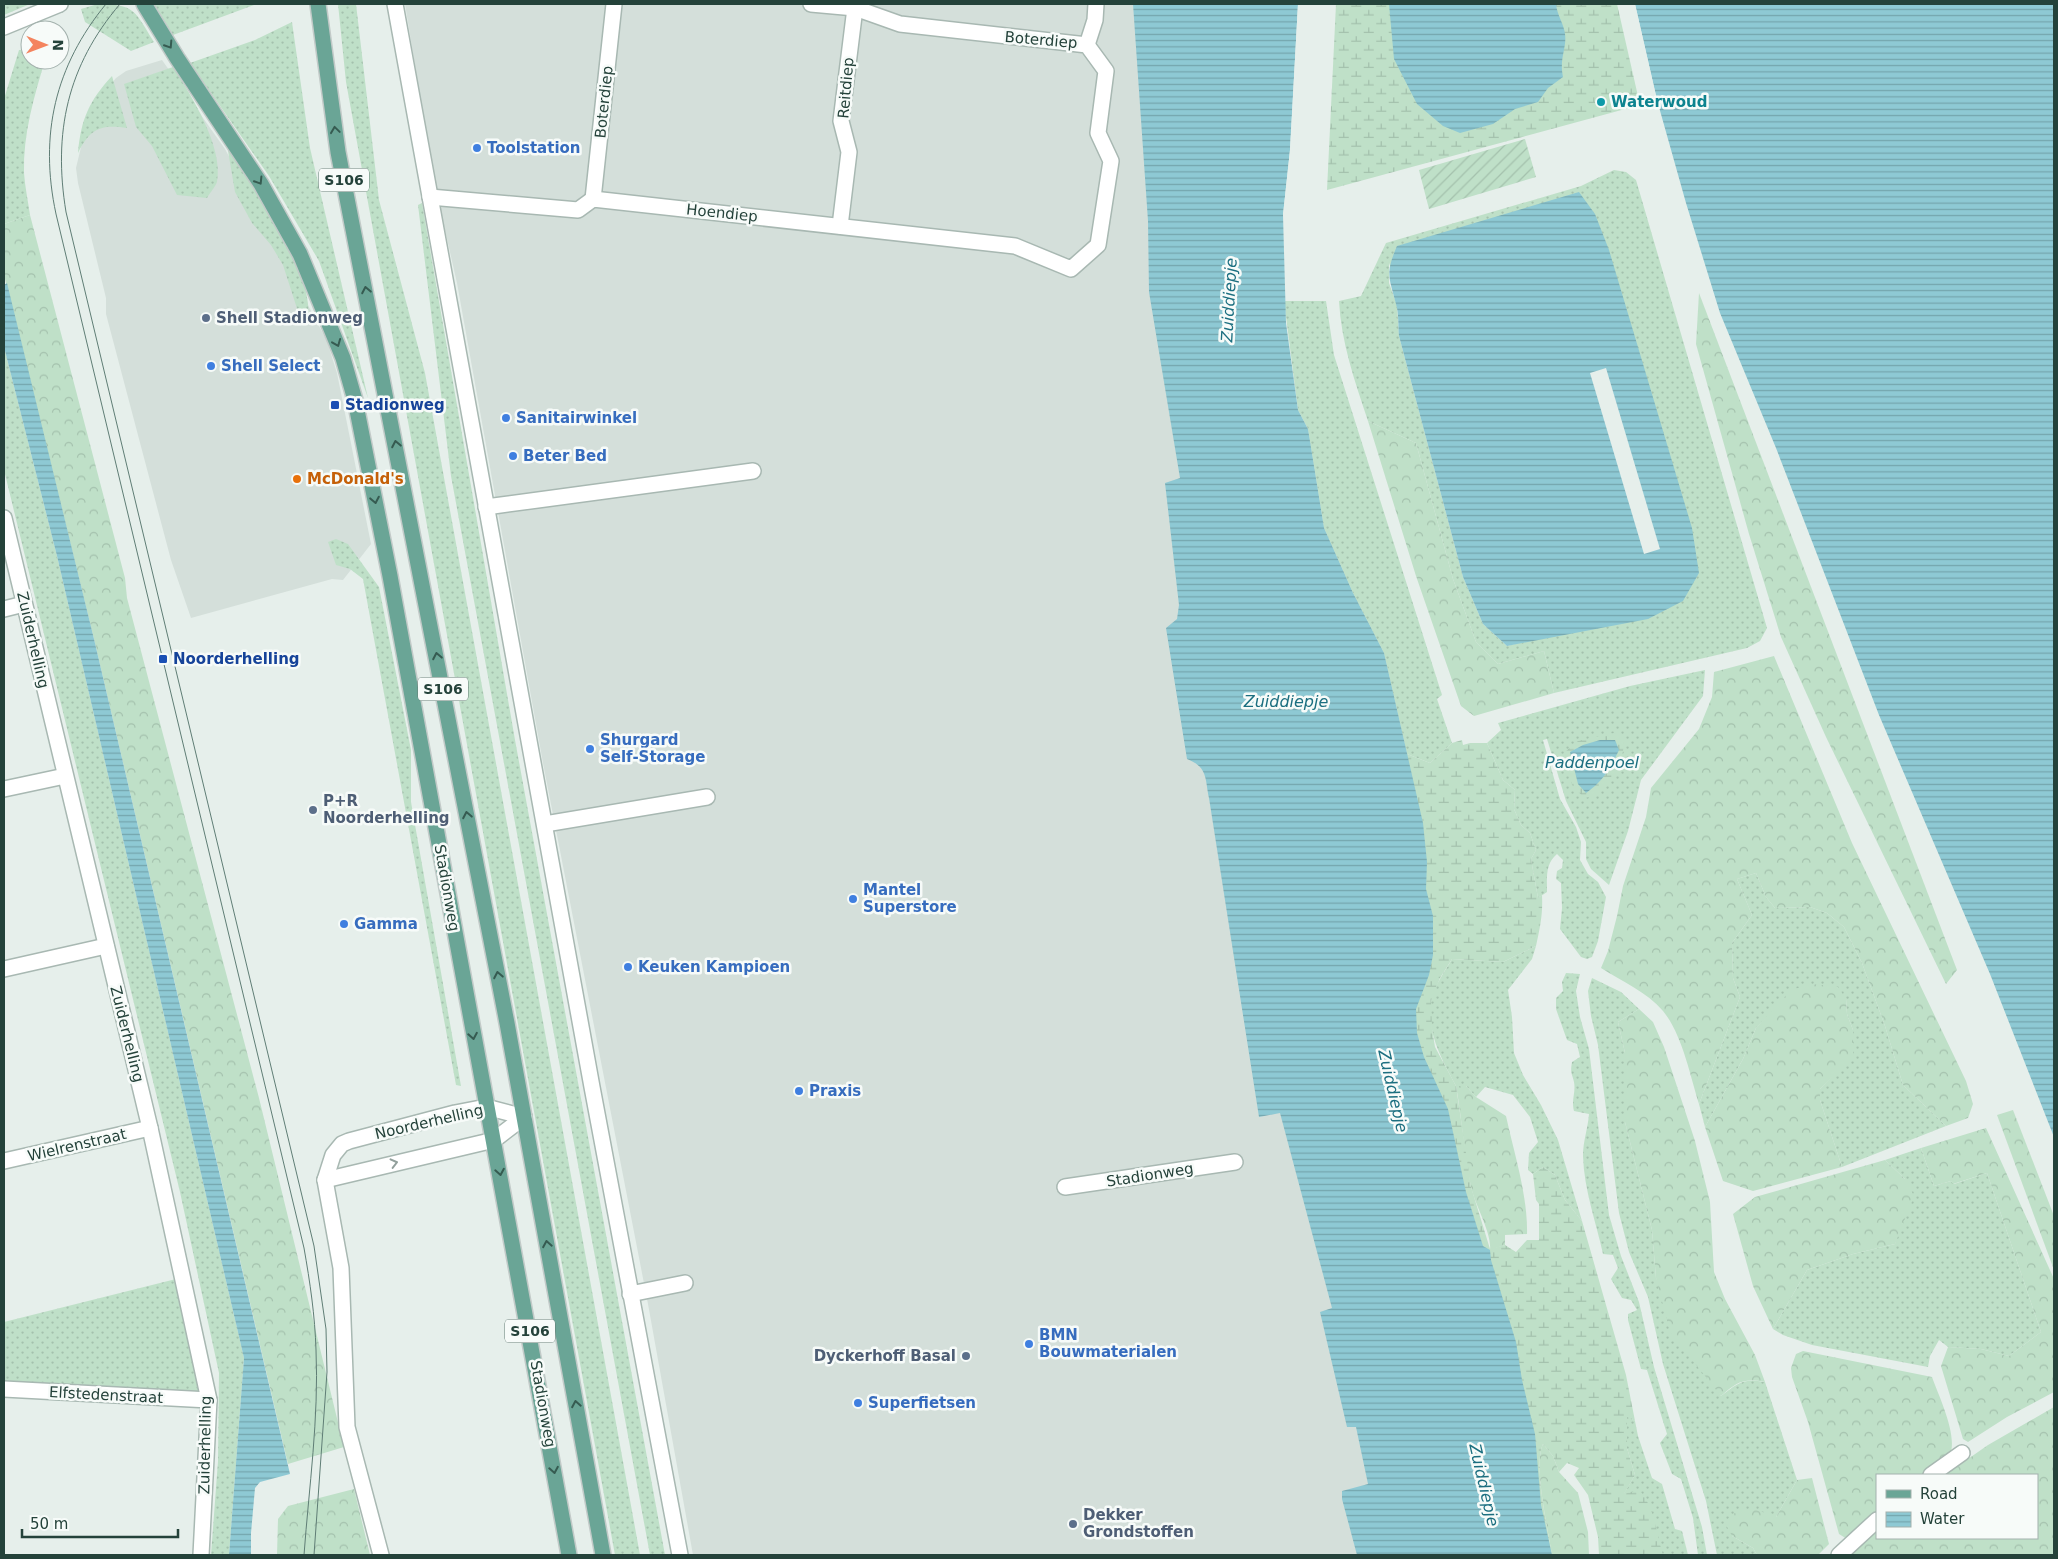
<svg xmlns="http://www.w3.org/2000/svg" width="2058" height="1559" font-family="'DejaVu Sans',sans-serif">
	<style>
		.built { fill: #d4dfda }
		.grass { fill: url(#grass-dots); fill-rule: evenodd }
		.forest { fill: url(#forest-crowns) }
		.wetland { fill: url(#wetland-marsh) }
		.garden { fill: url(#garden-furrows) }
		.water { fill: url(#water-rules) }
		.pier { fill: #e6efeb }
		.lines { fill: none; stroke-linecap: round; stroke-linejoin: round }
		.minor-casing { stroke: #a8b8b2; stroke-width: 18 }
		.primary-casing { stroke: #c2cac8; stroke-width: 18 }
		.minor { stroke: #fff; stroke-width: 15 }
		.primary { stroke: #6aa596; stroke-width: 15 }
		.tram { stroke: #5f7d75; stroke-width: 1 }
		.oneway { stroke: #365b51 }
		.oneway2 { stroke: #92a09c }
		.culture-dot { fill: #0f9aa8; stroke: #f7fbf9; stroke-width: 2 }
		.shop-dot { fill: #3f7fe0; stroke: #f7fbf9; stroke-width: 2 }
		.service-dot { fill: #5c6f8a; stroke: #f7fbf9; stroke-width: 2 }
		.transit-dot { fill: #1a4fb4; stroke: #f7fbf9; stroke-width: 2 }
		.food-dot { fill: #e8710a; stroke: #f7fbf9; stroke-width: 2 }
		.labels { text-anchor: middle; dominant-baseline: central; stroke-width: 5; stroke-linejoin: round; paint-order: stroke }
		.shield { fill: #f7fbf9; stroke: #637a73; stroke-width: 1 }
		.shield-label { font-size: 14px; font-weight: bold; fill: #24423a }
		.street-label { font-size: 15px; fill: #24423a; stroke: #f7fbf9 }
		.culture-label { font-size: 15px; font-weight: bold; fill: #0d838f; stroke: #f7fbf9; text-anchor: start }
		.shop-label { font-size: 15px; font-weight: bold; fill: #366cbe; stroke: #f7fbf9; text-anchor: start }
		.service-label { font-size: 15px; font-weight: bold; fill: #4e5e75; stroke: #f7fbf9; text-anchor: start }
		.transit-label { font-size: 15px; font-weight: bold; fill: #164399; stroke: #f7fbf9; text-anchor: start }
		.food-label { font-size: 15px; font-weight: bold; fill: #c56008; stroke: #f7fbf9; text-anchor: start }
		.water-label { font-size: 16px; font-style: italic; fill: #1c6f80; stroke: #f7fbf9 }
	</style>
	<defs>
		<pattern id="grass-dots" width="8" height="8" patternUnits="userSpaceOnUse" patternTransform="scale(1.25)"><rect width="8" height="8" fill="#bfe0c8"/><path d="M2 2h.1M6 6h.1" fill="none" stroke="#a4c1ad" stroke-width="1.8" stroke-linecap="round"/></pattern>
		<pattern id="forest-crowns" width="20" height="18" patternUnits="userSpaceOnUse" patternTransform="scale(1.25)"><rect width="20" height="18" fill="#bfe0c8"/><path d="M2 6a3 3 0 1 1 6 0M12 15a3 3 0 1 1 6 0" fill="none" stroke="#a4c1ad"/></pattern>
		<pattern id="wetland-marsh" width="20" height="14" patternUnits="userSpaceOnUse" patternTransform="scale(1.25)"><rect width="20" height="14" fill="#bfe0c8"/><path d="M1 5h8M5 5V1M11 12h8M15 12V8" fill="none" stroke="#a4c1ad"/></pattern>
		<pattern id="garden-furrows" width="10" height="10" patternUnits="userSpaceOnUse" patternTransform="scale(1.25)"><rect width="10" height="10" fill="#bfe0c8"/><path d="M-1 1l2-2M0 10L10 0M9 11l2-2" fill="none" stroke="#a4c1ad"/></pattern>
		<pattern id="water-rules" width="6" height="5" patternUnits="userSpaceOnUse" patternTransform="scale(1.25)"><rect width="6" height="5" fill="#8ec9d4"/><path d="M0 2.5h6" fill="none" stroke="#74a5ad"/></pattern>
	</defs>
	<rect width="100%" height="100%" fill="#e6efeb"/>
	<g class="built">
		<path d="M405 4H1199L1426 1555H693L648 1304 543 763 457 283 433 177Z"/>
		<path d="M162 60 225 149 327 341 337 373 371 544 343 580 332 579 191 618 171 560 106 314V298L78 183 76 168 87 122 98 100 116 78 126 71Z"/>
	</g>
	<g class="grass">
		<path d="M4 4H30L4 15Z"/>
		<path d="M98 4C136 4 135 12 154 42L131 51 85 22 81 9Z"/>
		<path d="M154 4H257L173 35Z"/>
		<path d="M338 4H356L379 200 425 373 640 1555H615L346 82Z"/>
		<path d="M292 22 310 148 368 398 319 261 269 176 190 63 255 40Z"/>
		<path d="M30 49V60H45C34 97 23 134 24 173 25 187 28 201 30 215L4 224V99L19 50Z"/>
		<path d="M173 67C191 95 224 147 217 182 215 187 210 193 207 198L177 195 152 146 136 127 124 84Z"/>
		<path d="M112 76 127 128C100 124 90 129 78 153 81 119 89 101 112 76Z"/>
		<path d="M230 150C263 202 310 258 309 322L302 324 283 265 271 245 252 223 235 192 228 151Z"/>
		<path d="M1614 170 1626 172 1636 180 1767 628 1760 641 1747 648 1554 693 1544 651 1498 664 1476 642 1453 579 1416 443 1368 421C1355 382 1341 342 1339 301L1361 296 1386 243 1581 186ZM1389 263 1519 643 1507 646 1483 624 1463 577 1399 336 1397 305 1389 283Z"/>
		<path d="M422 203 515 740 665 1555H650L451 476 418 205Z"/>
		<path d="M1284 301H1326L1334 355 1442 695 1437 699 1452 743 1430 763 1407 754 1384 653 1353 593 1324 528 1308 429 1298 410Z"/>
		<path d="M4 347 57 556 244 1358 229 1555H211L218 1461 219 1373 180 1192 4 470Z"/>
		<path d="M336 539 348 544 379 587 411 750V802L461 1086 456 1085 363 579 350 569 336 565 328 542Z"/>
		<path d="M1705 670 1703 696 1641 780 1628 831 1609 885 1591 869 1586 859V842L1566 801 1547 739 1543 740 1560 799 1576 827 1581 842 1580 860 1588 874 1598 882 1606 897 1598 941 1592 957 1587 959 1581 957 1560 929 1562 908 1561 883 1556 879 1557 871 1562 868 1563 860 1557 854C1545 864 1547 878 1547 892L1538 898 1531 859 1536 850 1530 833 1521 825 1514 809 1515 790 1503 780 1487 743 1501 730 1498 723 1630 686Z"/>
		<path d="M1756 873 1766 897 1775 908 1810 907 1827 913 1844 927 1862 963 1885 1026 1903 1085 1946 1126 1842 1167 1820 1100V1089L1834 1075 1853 1030 1847 1014 1846 999 1774 1010 1756 1028 1743 1059 1705 1127 1699 1104 1740 997 1733 978 1732 943 1752 915 1737 879Z"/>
		<path d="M1536 946 1532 959 1508 990 1512 1017 1514 1053 1523 1075 1541 1105 1558 1140 1582 1221 1565 1200 1555 1175 1543 1167 1533 1174 1528 1170 1529 1153 1538 1142 1530 1117 1513 1095 1485 1087 1476 1097 1466 1086H1456C1442 1060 1426 1032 1431 1001 1434 986 1445 971 1452 959L1503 962Z"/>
		<path d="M1566 973 1580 974 1576 991 1580 1017 1589 1049 1609 1215 1621 1256 1639 1302 1654 1367 1702 1527 1707 1555H1698L1693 1518 1681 1479 1672 1474 1660 1443 1667 1434 1647 1370 1641 1369 1628 1320V1314L1637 1310 1631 1300 1622 1298 1611 1279 1618 1268 1613 1255 1603 1254C1596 1222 1584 1190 1583 1156 1583 1141 1588 1128 1589 1114L1574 1111C1571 1099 1576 1093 1574 1082 1572 1073 1570 1074 1572 1062L1580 1057 1577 1044 1567 1040 1556 1009V998L1563 991 1562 982Z"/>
		<path d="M1592 978 1621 992 1639 1009 1618 1022 1625 1053V1122L1652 1230 1656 1278 1721 1396C1738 1383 1742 1378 1765 1382L1797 1480 1776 1517 1732 1536 1753 1548 1757 1555H1717L1706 1501 1663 1364 1648 1297 1629 1252 1619 1213 1598 1045 1591 1016 1588 991Z"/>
		<path d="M1921 1148 1934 1186 1951 1181 1954 1184 1987 1173 2041 1332 2009 1356 1981 1349 1948 1347 1939 1340 1930 1356 1928 1367 1812 1345 1783 1335 1773 1329 1807 1270 1853 1254 1895 1244 1905 1179 1885 1160Z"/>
		<path d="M176 1279 199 1394 191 1397 4 1381V1322Z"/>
		<path d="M1627 1416 1635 1421 1638 1436 1652 1478 1662 1484 1675 1529 1682 1531 1688 1555H1663L1623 1495 1635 1475 1627 1448Z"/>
	</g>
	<g class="forest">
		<path d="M30 215 125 578 127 598 259 1098 344 1447 288 1464 94 639 4 275V224Z"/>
		<path d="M1699 293 1957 970 1946 984 1826 737 1781 637 1749 534 1696 344Z"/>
		<path d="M1368 421 1416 443 1453 579 1476 642 1498 664 1544 651 1554 693 1474 716 1461 706 1416 576Z"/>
		<path d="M1774 656 1852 843 1966 1081 1973 1104 1968 1118 1946 1126 1903 1085 1885 1026 1862 963 1844 927 1827 913 1810 907 1775 908 1766 897 1756 873 1737 879 1752 915 1732 943 1733 978 1740 997 1699 1104C1690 1075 1682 1034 1663 1011 1647 992 1621 981 1601 968L1608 951 1617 916 1623 886 1646 817 1651 788 1699 729 1712 697 1714 672Z"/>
		<path d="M1812 984 1838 987 1846 999 1847 1014 1853 1030V1058L1820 1089V1100L1842 1167 1753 1191 1723 1181 1705 1127 1743 1059 1756 1028 1791 990Z"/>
		<path d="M1639 1009 1653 1022 1664 1047 1695 1141 1710 1202 1714 1272 1725 1299 1755 1355 1765 1382C1743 1378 1737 1382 1721 1396L1670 1332 1656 1278 1652 1230 1625 1122V1053L1618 1022Z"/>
		<path d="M1456 1086H1466L1476 1097 1506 1116C1514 1153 1528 1196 1527 1234L1505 1235V1245L1490 1250C1492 1233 1475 1205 1471 1187 1464 1154 1462 1119 1456 1086Z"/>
		<path d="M2013 1110 2054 1216V1270L1997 1115Z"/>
		<path d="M1986 1128 2054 1279V1392L2007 1417 1968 1442 1963 1439 1941 1366 1948 1347 1981 1349 2009 1356 2041 1332 1987 1173 1953 1184 1951 1181 1934 1186 1921 1148Z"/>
		<path d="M1885 1160 1905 1179 1914 1196 1895 1244 1853 1254 1807 1270 1773 1329 1753 1286 1733 1214 1755 1197Z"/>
		<path d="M1803 1351 1932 1377C1939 1397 1958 1435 1950 1455L1921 1475H1877V1511L1847 1539 1839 1534 1808 1422 1792 1377 1791 1368 1796 1354Z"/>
		<path d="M2054 1407V1555H1852L1851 1553 1877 1530V1538H2037V1475H1945L1988 1445Z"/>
		<path d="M1543 1444 1553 1456 1559 1472 1578 1493 1588 1532 1589 1555H1552C1548 1529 1533 1466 1543 1444Z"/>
		<path d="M1812 1478 1829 1544 1818 1555H1757L1753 1548 1732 1536 1725 1523C1741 1502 1754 1509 1776 1517L1797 1480Z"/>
		<path d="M354 1489 370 1555H277L278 1519 288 1506Z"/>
	</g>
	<g class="wetland">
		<path d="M1336 4H1617L1640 105 1327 190Z"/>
		<path d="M1308 429 1324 528 1353 593 1384 653 1407 754 1430 763 1452 743 1462 740 1463 745 1470 743H1487L1503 780 1515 790 1514 809 1521 825 1530 833 1536 850 1531 859 1538 898 1542 895C1543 914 1540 928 1536 946L1503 962 1452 959 1440 978 1431 1001 1432 1029 1435 1047 1456 1086 1471 1187 1490 1249 1505 1245 1516 1252 1527 1240H1539V1204L1536 1200 1533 1174 1543 1167 1555 1175 1565 1200 1582 1221 1626 1375 1635 1421 1627 1417V1448L1635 1475 1624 1494 1639 1490C1655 1507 1656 1534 1663 1555H1599L1598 1537 1588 1495 1574 1475 1579 1468 1567 1463 1559 1472 1553 1456 1543 1444C1533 1466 1548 1530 1552 1555H1538L1415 1034 1323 614Z"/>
		<path d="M1614 733 1624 737C1625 756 1615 782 1599 793 1595 796 1589 797 1584 798L1572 785 1565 752 1578 741Z"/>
	</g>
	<path class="garden" d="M1525 139 1536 177 1429 209 1419 170Z"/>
	<g class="water">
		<path d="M1133 4H1298L1290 150 1283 215 1286 323 1298 410 1308 429 1324 528 1353 593 1384 653 1423 823 1427 862 1426 889 1433 916V955L1429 975 1416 1009 1417 1033 1424 1057 1448 1109 1466 1192 1483 1246 1490 1250 1491 1260 1516 1342 1522 1380 1535 1434 1541 1505 1552 1555H1357L1342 1499V1491L1368 1484 1356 1427H1347L1320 1312 1332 1308 1280 1113 1259 1117 1209 798C1205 779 1208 767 1187 759L1166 628 1177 619 1179 605 1165 483 1180 478 1149 292 1148 221Z"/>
		<path d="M1389 4H1556C1557 15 1564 24 1565 34 1567 48 1559 58 1563 77L1548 88 1538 102 1515 109 1493 124 1460 133 1443 126 1417 104 1394 59Z"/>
		<path d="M1635 4H2054V1137L1990 974 1879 715 1776 448 1720 313 1686 203 1657 100Z"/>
		<path d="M1579 192 1595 214 1609 250 1692 528 1699 573 1683 601 1648 619 1507 646 1483 624 1463 577 1399 336C1398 326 1399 314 1396 304 1389 277 1385 274 1397 246Z"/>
		<path d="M7 283 94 639 290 1474 260 1482 255 1488 251 1533V1555H229L244 1358 57 556 4 347V285Z"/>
		<path d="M1600 740H1615L1619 750C1610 769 1604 780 1586 793L1578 784 1570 752 1583 745Z"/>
	</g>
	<g class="pier">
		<path d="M1298 4H1301L1293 150 1286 213 1283 215 1290 150Z"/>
		<path d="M1633 4H1635L1657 100 1655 101Z"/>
		<path d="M1606 368 1660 549 1644 554 1590 373Z"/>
	</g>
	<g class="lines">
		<defs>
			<g id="minor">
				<path d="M395 4 592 1087 680 1555"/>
				<path d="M4 27 60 4"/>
				<path d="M1087 45 1095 20 1096 4"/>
				<path d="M430 197 578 210 593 199 1015 246 1071 269 1098 245 1111 161 1098 133 1106 71 1087 45 900 24 855 8 811 4"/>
				<path d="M593 199 614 4"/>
				<path d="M840 226 849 152 841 121 855 8"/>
				<path d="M486 507 753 471"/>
				<path d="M4 518 150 1128 209 1400 201 1555"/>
				<path d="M4 609 24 604"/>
				<path d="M4 789 65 776"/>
				<path d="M545 824 707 797"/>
				<path d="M4 969 106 946"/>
				<path d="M4 1161 150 1128"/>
				<path d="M325 1180 494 1140 524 1117"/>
				<path d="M1065 1187 1235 1162"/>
				<path d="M630 1294 685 1283"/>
				<path d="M4 1389 209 1400"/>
				<path d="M1931 1475 1962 1453"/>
				<path d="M381 1555 347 1427 341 1268 325 1180 333 1155 342 1144 349 1141 455 1113 486 1107 524 1117"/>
				<path d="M1839 1555 1877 1520"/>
			</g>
			<g id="primary">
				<path d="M144 4 177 58 261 184 300 254 343 358 355 400 390 576 569 1555"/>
				<path d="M318 4 338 152 507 1023 603 1555"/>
			</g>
		</defs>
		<use href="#minor" class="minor-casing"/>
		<use href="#primary" class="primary-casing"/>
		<use href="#minor" class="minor"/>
		<use href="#primary" class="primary"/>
		<g class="tram">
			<path d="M106 4C55 66 39 135 56 214L304 1248C310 1282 315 1316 316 1350 319 1418 309 1487 304 1555"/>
			<path d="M120 4C67 66 53 133 66 212L314 1246 326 1329 327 1372 314 1555"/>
		</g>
	</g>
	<defs><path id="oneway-chevron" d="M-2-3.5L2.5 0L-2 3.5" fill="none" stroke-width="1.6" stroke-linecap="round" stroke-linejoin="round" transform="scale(1.25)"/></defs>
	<g class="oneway">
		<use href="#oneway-chevron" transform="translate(169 45) rotate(57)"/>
		<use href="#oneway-chevron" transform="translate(335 130) rotate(-98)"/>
		<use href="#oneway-chevron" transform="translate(259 181) rotate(58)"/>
		<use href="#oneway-chevron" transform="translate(366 290) rotate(-101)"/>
		<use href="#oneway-chevron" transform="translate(337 343) rotate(68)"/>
		<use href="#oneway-chevron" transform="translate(396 444) rotate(-101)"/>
		<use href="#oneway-chevron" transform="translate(375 500) rotate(79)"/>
		<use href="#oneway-chevron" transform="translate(437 656) rotate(-101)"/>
		<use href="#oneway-chevron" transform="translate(467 815) rotate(-101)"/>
		<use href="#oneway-chevron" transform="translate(498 975) rotate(-101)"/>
		<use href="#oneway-chevron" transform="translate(473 1036) rotate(80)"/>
		<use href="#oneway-chevron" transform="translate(500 1172) rotate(80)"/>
		<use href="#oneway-chevron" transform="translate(547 1244) rotate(-100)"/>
		<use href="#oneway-chevron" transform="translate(576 1404) rotate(-100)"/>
		<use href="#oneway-chevron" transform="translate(554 1470) rotate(80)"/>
	</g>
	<use class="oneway2" href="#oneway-chevron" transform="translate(394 1163) rotate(-14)"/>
	<circle class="culture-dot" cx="1601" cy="102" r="5"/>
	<g class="shop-dot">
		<circle cx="477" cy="148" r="5"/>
		<circle cx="211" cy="366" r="5"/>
		<circle cx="506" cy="418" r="5"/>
		<circle cx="513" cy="456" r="5"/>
		<circle cx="590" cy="749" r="5"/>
		<circle cx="853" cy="899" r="5"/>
		<circle cx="344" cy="924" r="5"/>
		<circle cx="628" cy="967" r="5"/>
		<circle cx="799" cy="1091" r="5"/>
		<circle cx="1029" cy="1344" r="5"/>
		<circle cx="858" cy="1403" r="5"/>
	</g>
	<g class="service-dot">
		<circle cx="206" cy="318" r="5"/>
		<circle cx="313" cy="810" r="5"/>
		<circle cx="966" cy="1356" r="5"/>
		<circle cx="1073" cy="1524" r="5"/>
	</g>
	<g class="transit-dot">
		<rect x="330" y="400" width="10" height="10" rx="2.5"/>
		<rect x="158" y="654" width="10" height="10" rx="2.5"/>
	</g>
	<circle class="food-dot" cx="297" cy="479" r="5"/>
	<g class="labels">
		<g class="shield">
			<rect x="319" y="168.5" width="50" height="23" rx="4"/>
			<rect x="418" y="677.5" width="50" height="23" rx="4"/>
			<rect x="505" y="1319.5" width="50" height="23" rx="4"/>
		</g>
		<g class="shield-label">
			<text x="344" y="180">S106</text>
			<text x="443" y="689">S106</text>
			<text x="530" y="1331">S106</text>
		</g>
		<g class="street-label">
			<text transform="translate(1041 40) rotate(5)">Boterdiep</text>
			<text transform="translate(846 88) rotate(-85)">Reitdiep</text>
			<text transform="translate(604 102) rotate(-84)">Boterdiep</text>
			<text transform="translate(722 213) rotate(6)">Hoendiep</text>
			<text transform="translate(33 640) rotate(77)">Zuiderhelling</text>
			<text transform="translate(447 888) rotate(80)">Stadionweg</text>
			<text transform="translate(127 1034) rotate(76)">Zuiderhelling</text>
			<text transform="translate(429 1122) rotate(-13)">Noorderhelling</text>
			<text transform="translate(77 1145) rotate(-13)">Wielrenstraat</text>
			<text transform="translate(1150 1175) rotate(-9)">Stadionweg</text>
			<text transform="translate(106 1395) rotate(3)">Elfstedenstraat</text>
			<text transform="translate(543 1404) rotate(80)">Stadionweg</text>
			<text transform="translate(205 1445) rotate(-89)">Zuiderhelling</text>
		</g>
		<g class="culture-label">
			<text x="1611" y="102">Waterwoud</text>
		</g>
		<g class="shop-label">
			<text x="487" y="148">Toolstation</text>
			<text x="221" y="366">Shell Select</text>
			<text x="516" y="418">Sanitairwinkel</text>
			<text x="523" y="456">Beter Bed</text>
			<text x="600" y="740">Shurgard<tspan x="600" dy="17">Self-Storage</tspan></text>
			<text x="863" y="890">Mantel<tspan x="863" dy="17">Superstore</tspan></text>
			<text x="354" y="924">Gamma</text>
			<text x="638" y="967">Keuken Kampioen</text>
			<text x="809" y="1091">Praxis</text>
			<text x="1039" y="1335">BMN<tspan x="1039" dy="17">Bouwmaterialen</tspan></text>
			<text x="868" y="1403">Superfietsen</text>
		</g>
		<g class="service-label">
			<text x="216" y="318">Shell Stadionweg</text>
			<text x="323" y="801">P+R<tspan x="323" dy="17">Noorderhelling</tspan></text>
			<text x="956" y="1356" text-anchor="end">Dyckerhoff Basal</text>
			<text x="1083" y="1515">Dekker<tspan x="1083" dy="17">Grondstoffen</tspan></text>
		</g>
		<g class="transit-label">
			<text x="345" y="405">Stadionweg</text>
			<text x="173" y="659">Noorderhelling</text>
		</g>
		<g class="food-label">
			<text x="307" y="479">McDonald's</text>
		</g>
		<g class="water-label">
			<text transform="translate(1229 300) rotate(-87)">Zuiddiepje</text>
			<text x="1286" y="701">Zuiddiepje</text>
			<text x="1592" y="762">Paddenpoel</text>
			<text transform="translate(1393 1091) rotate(77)">Zuiddiepje</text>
			<text transform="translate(1484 1485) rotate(77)">Zuiddiepje</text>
		</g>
	</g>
	<rect width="2058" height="1559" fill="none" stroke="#24423a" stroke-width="10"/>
	<rect x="1876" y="1474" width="162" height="65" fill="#f7fbf9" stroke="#a3b1ad"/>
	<rect x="1886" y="1490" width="25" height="8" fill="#6aa596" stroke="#a3b1ad"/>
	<text x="1920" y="1499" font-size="15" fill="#24423a">Road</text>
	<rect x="1886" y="1512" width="25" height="15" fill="url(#water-rules)" stroke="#a3b1ad"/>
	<text x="1920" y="1524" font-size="15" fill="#24423a">Water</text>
	<g transform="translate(45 45) rotate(91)"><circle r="24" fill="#f7fbf9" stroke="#a3b1ad"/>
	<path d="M0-4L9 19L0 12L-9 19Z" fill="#f4845f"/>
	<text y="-8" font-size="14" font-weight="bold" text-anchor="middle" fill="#24423a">N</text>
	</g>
	<path d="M22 1529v8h156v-8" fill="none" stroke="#24423a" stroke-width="2.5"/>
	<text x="30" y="1529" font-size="15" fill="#24423a" stroke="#f7fbf9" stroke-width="4" paint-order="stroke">50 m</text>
</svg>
